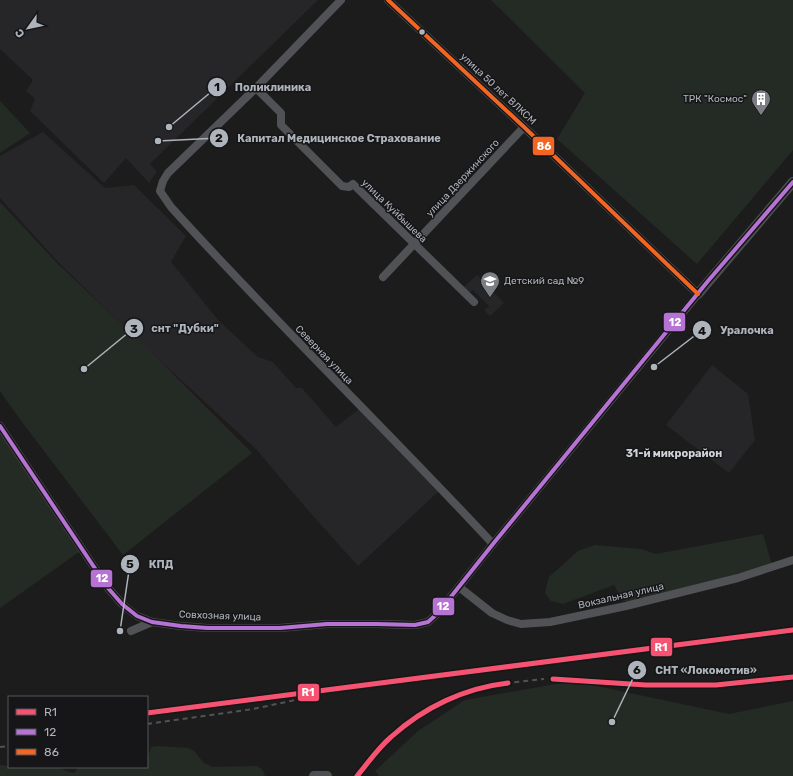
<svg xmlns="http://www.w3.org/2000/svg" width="793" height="776" font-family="Rubik,sans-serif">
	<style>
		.built { fill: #262628 }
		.green { fill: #242b24 }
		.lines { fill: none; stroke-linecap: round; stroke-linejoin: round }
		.minor { stroke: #505255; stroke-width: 8 }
		.major { stroke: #4d4e51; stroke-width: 10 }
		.rail { stroke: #505254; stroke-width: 2; stroke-dasharray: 5 4; stroke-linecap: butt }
		.bus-1-casing { stroke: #161618; stroke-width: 7 }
		.bus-2-casing { stroke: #161618; stroke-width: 7 }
		.bus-1 { stroke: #b673d3; stroke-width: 4 }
		.bus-2 { stroke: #f26522; stroke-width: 4 }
		.rail-1-casing { stroke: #161618; stroke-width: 8 }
		.rail-1 { stroke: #f65372; stroke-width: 5 }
		.bus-dot { fill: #aeb4bb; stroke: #161618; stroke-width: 1.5 }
		.labels { text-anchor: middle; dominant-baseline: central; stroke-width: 3; stroke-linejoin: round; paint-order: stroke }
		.street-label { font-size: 10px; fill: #aeb4bb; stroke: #161618 }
		.poi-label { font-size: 10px; fill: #aeb4bb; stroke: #161618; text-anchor: end }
		.neighbourhood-label { font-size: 11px; font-weight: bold; fill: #cfd2d8; stroke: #161618 }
		.leader { fill: none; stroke: #aeb4bb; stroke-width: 1.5 }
		.callout-dot { fill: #aeb4bb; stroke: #161618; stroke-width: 1.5 }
		.mark-label { font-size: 12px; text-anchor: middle; font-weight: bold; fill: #111 }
		.callout-label { font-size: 11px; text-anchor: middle; font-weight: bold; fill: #aeb4bb; stroke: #161618; stroke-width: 3; stroke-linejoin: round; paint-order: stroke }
		.line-badge { stroke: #161618; stroke-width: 1.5 }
		.badge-label { font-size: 11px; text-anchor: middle; font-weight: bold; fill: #fff }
	</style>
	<rect width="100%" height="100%" fill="#1c1c1c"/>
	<g class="built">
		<path d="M0 0H318L150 164 157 172 149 183 126 158 104 183 30 111 35 99 26 91 33 80 0 49Z"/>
		<path d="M43 132 105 188 134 185 186 236 171 262 219 321 258 357 273 362 296 388H302L336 427 359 409 439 491 358 566 306 508 256 449 145 347 58 262 0 198V156Z"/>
		<path d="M477 275 504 303 490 316 484 310 489 306 473 290 468 294 463 288Z"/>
		<path d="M712 365 748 394 755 440 729 473 666 425Z"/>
	</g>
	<g class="green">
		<path d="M491 0H793V150L697 264 557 139 585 93Z"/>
		<path d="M0 101 30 133 0 153Z"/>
		<path d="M0 202 57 263 146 347 252 453 123 555 19 418 0 391Z"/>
		<path d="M0 432 79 552 0 608Z"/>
		<path d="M763 534 772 565 631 602 623 601 614 585 563 604 551 601 545 593 549 577 578 551 595 545 641 549 656 554Z"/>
		<path d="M573 681 729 714 793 701V776H379L375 771 418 731 465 700Z"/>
		<path d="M157 746 188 748 194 751 204 763 212 767 256 766 262 769 265 776H0V765L9 766V767H55C62 768 67 772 74 773L79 767H147V755L150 752 151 747Z"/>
	</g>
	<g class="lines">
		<g class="minor">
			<path d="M341 0 256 88 168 173 163 181 160 191 171 207C275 322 387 430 493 544"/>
			<path d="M256 88 281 113V125L342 186 349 187 353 184 474 302"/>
			<path d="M383 277 524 127"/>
			<path d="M0 426 108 588 122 604 137 616 152 622 181 626 207 628H280L327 624H377L415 625 428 622 438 613 493 544 698 294 524 127 388 0"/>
			<path d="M459 587 492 613 507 620 521 624 550 622 626 606 738 578 793 560"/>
			<path d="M131 631 152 622"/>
		</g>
		<g class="major">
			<path d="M698 294 793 182"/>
			<path d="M314 776H327"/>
		</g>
		<g class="rail">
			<path d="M522 665 793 630"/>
			<path d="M553 679 646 685H716L793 677"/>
			<path d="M147 724 253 709 305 698"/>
			<path d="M0 747 9 746"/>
			<path d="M357 776C368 763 378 748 391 737 420 711 457 691 496 685 512 682 528 681 544 679"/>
		</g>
		<defs>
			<path id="bus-1" d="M0 426 108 588 122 604 137 616 152 622 181 626 207 628H280L327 624H377L415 625 428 622 438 613 493 544 708 281 793 182"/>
			<path id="bus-2" d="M388 0 524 127 698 294"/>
		</defs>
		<use href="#bus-1" class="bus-1-casing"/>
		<use href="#bus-2" class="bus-2-casing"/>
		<use href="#bus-1" class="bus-1"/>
		<use href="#bus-2" class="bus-2"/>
		<defs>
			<g id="rail-1">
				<path d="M553 679 646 685H716L793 677"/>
				<path d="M147 713 793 630"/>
				<path d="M357 776C368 763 378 748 391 737 424 707 465 688 508 683"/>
			</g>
		</defs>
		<use href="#rail-1" class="rail-1-casing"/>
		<use href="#rail-1" class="rail-1"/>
	</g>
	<defs>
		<symbol id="building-pin" viewBox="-11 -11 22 30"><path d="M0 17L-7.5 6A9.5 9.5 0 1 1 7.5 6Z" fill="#7b7f83" stroke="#161618"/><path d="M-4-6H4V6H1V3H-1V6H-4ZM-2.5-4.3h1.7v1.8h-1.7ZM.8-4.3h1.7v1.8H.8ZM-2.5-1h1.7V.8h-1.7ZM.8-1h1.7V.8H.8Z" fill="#fff"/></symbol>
		<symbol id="school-pin" viewBox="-11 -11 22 30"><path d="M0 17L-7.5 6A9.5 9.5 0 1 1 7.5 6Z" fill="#7b7f83" stroke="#161618"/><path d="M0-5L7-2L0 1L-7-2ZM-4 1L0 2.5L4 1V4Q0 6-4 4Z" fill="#fff"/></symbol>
	</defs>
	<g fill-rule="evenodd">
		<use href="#building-pin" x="750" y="88" width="22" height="30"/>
		<use href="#school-pin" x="479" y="270" width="22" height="30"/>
	</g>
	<circle class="bus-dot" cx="422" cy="32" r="3.5"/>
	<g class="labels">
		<g class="street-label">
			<text transform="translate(498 89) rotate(43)">улица 50 лет ВЛКСМ</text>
			<text transform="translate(463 178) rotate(-47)">улица Дзержинского</text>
			<text transform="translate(394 211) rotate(44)">улица Куйбышева</text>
			<text transform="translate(324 355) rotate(46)">Северная улица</text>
			<text transform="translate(621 596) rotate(-13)">Вокзальная улица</text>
			<text transform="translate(220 616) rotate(2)">Совхозная улица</text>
		</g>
		<g class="poi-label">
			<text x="747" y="99">ТРК "Космос"</text>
			<text x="504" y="281" text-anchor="start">Детский сад №9</text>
		</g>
		<g class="neighbourhood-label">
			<text x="674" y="453">31-й микрорайон</text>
		</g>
	</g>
	<path class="leader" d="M169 127L217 87M158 141L219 138M84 369L134 328M654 367L702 330M120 631L130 564M612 722L637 670"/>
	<g class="callout-dot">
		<circle cx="169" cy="127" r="4"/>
		<circle cx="158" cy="141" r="4"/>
		<circle cx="84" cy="369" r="4"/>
		<circle cx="654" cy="367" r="4"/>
		<circle cx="120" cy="631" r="4"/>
		<circle cx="612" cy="722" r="4"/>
		<circle cx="217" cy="87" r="10"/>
		<circle cx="219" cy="138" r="10"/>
		<circle cx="134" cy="328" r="10"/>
		<circle cx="702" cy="330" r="10"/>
		<circle cx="130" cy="564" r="10"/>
		<circle cx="637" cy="670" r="10"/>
	</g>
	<g class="mark-label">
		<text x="217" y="91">1</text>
		<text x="219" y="142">2</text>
		<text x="134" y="333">3</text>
		<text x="702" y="335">4</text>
		<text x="130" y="568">5</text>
		<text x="637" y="674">6</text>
	</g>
	<g class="callout-label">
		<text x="273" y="91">Поликлиника</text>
		<text x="339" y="142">Капитал Медицинское Страхование</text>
		<text x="185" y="332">снт "Дубки"</text>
		<text x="747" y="334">Уралочка</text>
		<text x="161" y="568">КПД</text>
		<text x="706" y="674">СНТ «Локомотив»</text>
	</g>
	<g class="line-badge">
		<rect x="532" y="136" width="23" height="20" rx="4" fill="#f26522"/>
		<rect x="663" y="312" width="23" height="20" rx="4" fill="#b673d3"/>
		<rect x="90" y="569" width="23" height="19" rx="4" fill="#b673d3"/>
		<rect x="432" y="597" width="23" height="19" rx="4" fill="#b673d3"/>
		<rect x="650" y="637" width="23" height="20" rx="4" fill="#f65372"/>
		<rect x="297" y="683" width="23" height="19" rx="4" fill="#f65372"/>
	</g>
	<g class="badge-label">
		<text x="544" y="150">86</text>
		<text x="675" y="326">12</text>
		<text x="102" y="582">12</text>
		<text x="443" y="610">12</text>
		<text x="661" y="651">R1</text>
		<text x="308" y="696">R1</text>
	</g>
	<rect x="8" y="696" width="140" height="72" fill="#161618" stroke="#535559"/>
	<rect x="16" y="709" width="20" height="6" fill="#f65372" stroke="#535559"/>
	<text x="44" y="716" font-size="12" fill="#aeb4bb">R1</text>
	<rect x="16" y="729" width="20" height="6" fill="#b673d3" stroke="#535559"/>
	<text x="44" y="736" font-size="12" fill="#aeb4bb">12</text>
	<rect x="16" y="749" width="20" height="6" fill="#f26522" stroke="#535559"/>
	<text x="44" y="756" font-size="12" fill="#aeb4bb">86</text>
	<g transform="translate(28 28) rotate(237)" stroke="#161618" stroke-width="3" paint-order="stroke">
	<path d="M0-3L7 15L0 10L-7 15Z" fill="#aeb4bb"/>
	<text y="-6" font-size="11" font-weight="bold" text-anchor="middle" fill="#aeb4bb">С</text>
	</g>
</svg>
